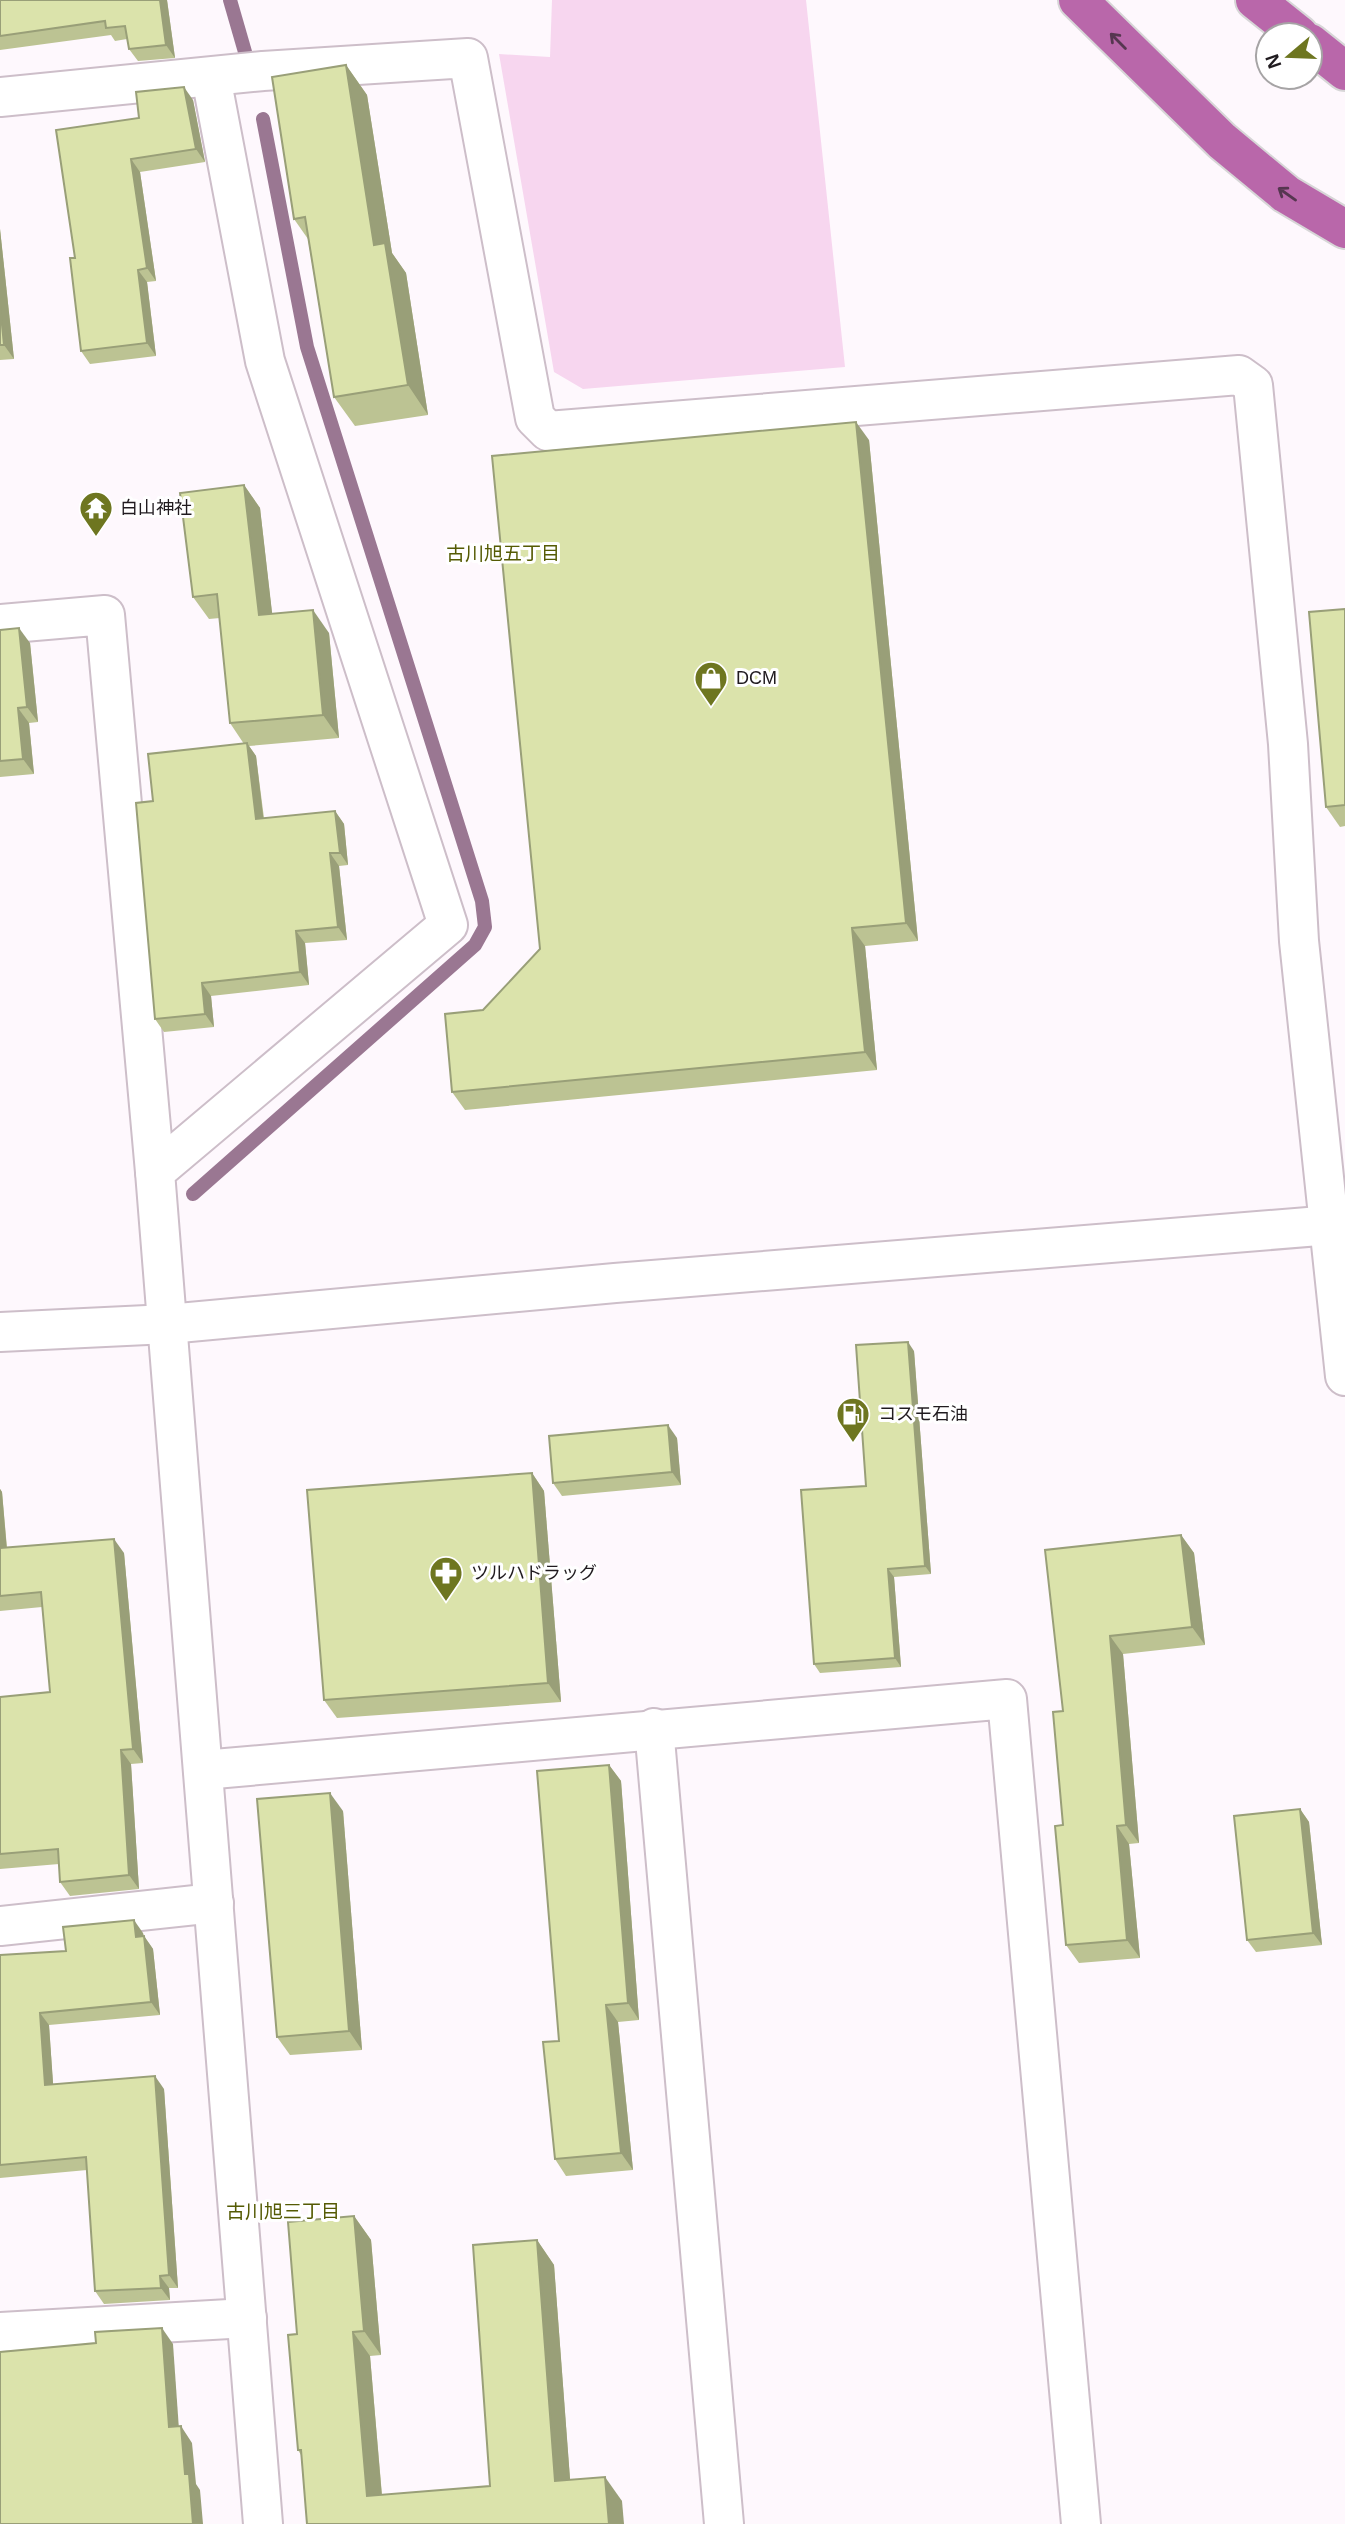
<svg xmlns="http://www.w3.org/2000/svg" width="1345" height="2524" font-family="Arial,'Noto Sans JP',sans-serif">
	<style>
		.green { fill: #f7d6ef }
		.lines { fill: none; stroke-linecap: round; stroke-linejoin: round }
		.stream { stroke: #9a7792; stroke-width: 14 }
		.minor-casing { stroke: #cdbec9; stroke-width: 42 }
		.highway-casing { stroke: #d7d6d7; stroke-width: 42 }
		.minor { stroke: #fff; stroke-width: 38 }
		.highway { stroke: #b967aa; stroke-width: 38 }
		.wall { fill: #bcc393 }
		.shaded-wall { fill: #999f78 }
		.building { fill: #dbe3ab; stroke: #999f78; stroke-width: 2 }
		.oneway { stroke: #563650 }
		.labels { text-anchor: middle; dominant-baseline: central; stroke-width: 6; stroke-linejoin: round; paint-order: stroke }
		.poi-label { font-size: 18px; fill: #201b1f; stroke: #fff; text-anchor: start }
		.neighbourhood-label { font-size: 19px; fill: #555b04; stroke: #fff }
	</style>
	<rect width="100%" height="100%" fill="#fef8fd"/>
	<path class="green" d="M552 0H806L845 367 583 389 554 372 499 54 550 57Z"/>
	<g class="lines">
		<g class="stream">
			<path d="M230 0 245 52"/>
			<path d="M193 1194 475 945 485 927 482 901 307 347 263 119"/>
		</g>
		<defs>
			<g id="minor">
				<path d="M211 77 265 361 448 925 155 1172 263 2524"/>
				<path d="M0 97 263 71 468 58 535 418 548 431 1239 375 1253 385 1288 744 1299 941 1345 1376"/>
				<path d="M0 624 105 615 155 1172"/>
				<path d="M0 1332 168 1324 615 1283 1345 1224"/>
				<path d="M654 1728 724 2524"/>
				<path d="M203 1770 1007 1699 1081 2524"/>
				<path d="M0 1926 214 1903"/>
				<path d="M0 2332 247 2318"/>
			</g>
			<g id="highway">
				<path d="M1078 0 1222 141 1286 194 1345 229"/>
				<path d="M1255 0 1299 35"/>
				<path d="M1310 43 1345 71"/>
			</g>
		</defs>
		<use href="#minor" class="minor-casing"/>
		<use href="#highway" class="highway-casing"/>
		<use href="#minor" class="minor"/>
		<use href="#highway" class="highway"/>
	</g>
	<g class="wall">
		<path d="M0 0H167L175 58 138 61 129 49 127 39 115 41 111 35 0 50Z"/>
		<path d="M346 65 367 95 392 253 406 273 428 415 355 426 334 397 308 239 294 219Z"/>
		<path d="M193 100 205 162 140 172 156 281 147 282 156 356 90 364 81 351 75 258 139 118Z"/>
		<path d="M0 229 14 359 0 360Z"/>
		<path d="M869 440 918 941 865 946 877 1070 465 1110 452 1092 483 1010 540 949Z"/>
		<path d="M244 485 260 508 272 614 329 633 339 738 249 746 256 756 264 818 335 811 344 824 348 865 339 866 347 940 305 943 309 985 211 996 214 1027 164 1032 155 1019 153 801 244 744 230 723 220 618 209 619 193 597Z"/>
		<path d="M1345 609V826L1340 827 1326 807Z"/>
		<path d="M0 630 30 643 38 722 29 723 34 774 0 777Z"/>
		<path d="M914 1351 931 1574 894 1577 901 1667 820 1673 814 1664 866 1486Z"/>
		<path d="M677 1438 681 1485 562 1496 553 1483Z"/>
		<path d="M532 1473 544 1491 561 1702 337 1718 324 1700Z"/>
		<path d="M0 1489 2 1492 7 1548 124 1553 143 1763 131 1764 139 1889 70 1896 60 1882 59 1864 0 1869V1697L50 1692 42 1607 0 1611Z"/>
		<path d="M1181 1535 1194 1553 1205 1645 1123 1654 1139 1843 1129 1844 1140 1958 1079 1963 1066 1945 1063 1825V1711L1045 1550Z"/>
		<path d="M609 1765 621 1781 639 2020 618 2022 633 2170 566 2176 555 2159 559 2041Z"/>
		<path d="M1300 1809 1309 1822 1322 1945 1256 1952 1247 1940Z"/>
		<path d="M343 1811 362 2050 290 2055 277 2037Z"/>
		<path d="M143 1933 144 1936 153 1949 160 2015 49 2025 53 2084 164 2089 178 2288H169L170 2300 104 2304 95 2291 87 2170 0 2178V1955L66 1951Z"/>
		<path d="M354 2216 371 2240 381 2355 370 2356 382 2495 490 2486 537 2240 554 2265 570 2480 622 2501 307 2524 301 2455 298 2450 297 2334Z"/>
	</g>
	<g class="shaded-wall">
		<path d="M160 0H167L175 58 166 45Z"/>
		<path d="M346 65 367 95 392 253 406 273 428 415 408 385 374 245Z"/>
		<path d="M184 87 193 100 205 162 196 149Z"/>
		<path d="M131 159 140 172 156 281 147 268Z"/>
		<path d="M0 229 14 359 4 345 0 305Z"/>
		<path d="M138 270 147 282 156 356 147 343Z"/>
		<path d="M856 422 869 440 918 941 906 923Z"/>
		<path d="M244 485 260 508 275 638 259 615Z"/>
		<path d="M313 610 329 633 339 738 323 715Z"/>
		<path d="M19 628 30 643 38 722 27 707Z"/>
		<path d="M18 708 29 723 34 774 23 759Z"/>
		<path d="M247 743 256 756 265 832 256 819Z"/>
		<path d="M335 811 344 824 348 865 340 853Z"/>
		<path d="M330 853 339 866 347 940 338 927Z"/>
		<path d="M852 928 865 946 877 1070 865 1052Z"/>
		<path d="M296 931 305 943 309 985 300 972Z"/>
		<path d="M202 983 211 996 214 1027 205 1014Z"/>
		<path d="M908 1342 914 1351 931 1574 925 1566Z"/>
		<path d="M668 1425 677 1438 681 1485 672 1472Z"/>
		<path d="M532 1473 544 1491 561 1702 548 1683Z"/>
		<path d="M0 1489 2 1492 8 1563 0 1551Z"/>
		<path d="M1181 1535 1194 1553 1205 1645 1192 1627Z"/>
		<path d="M114 1539 124 1553 143 1763 133 1749Z"/>
		<path d="M888 1569 894 1577 901 1667 895 1658Z"/>
		<path d="M1110 1636 1123 1654 1139 1843 1126 1825Z"/>
		<path d="M121 1750 131 1764 139 1889 129 1875Z"/>
		<path d="M609 1765 621 1781 639 2020 628 2003Z"/>
		<path d="M330 1793 343 1811 362 2050 349 2031Z"/>
		<path d="M1300 1809 1309 1822 1322 1945 1313 1933Z"/>
		<path d="M1117 1826 1129 1844 1140 1958 1127 1940Z"/>
		<path d="M134 1920 143 1933 145 1950 136 1937Z"/>
		<path d="M144 1936 153 1949 160 2015 151 2002Z"/>
		<path d="M606 2005 618 2022 633 2170 621 2153Z"/>
		<path d="M40 2013 49 2025 54 2097 45 2085Z"/>
		<path d="M155 2076 164 2089 178 2288 169 2275Z"/>
		<path d="M354 2216 371 2240 381 2355 364 2331Z"/>
		<path d="M537 2240 554 2265 572 2505 555 2481Z"/>
		<path d="M160 2276 169 2288 170 2300 161 2288Z"/>
		<path d="M162 2328 173 2344 180 2444 169 2427Z"/>
		<path d="M353 2332 370 2356 384 2521 367 2496Z"/>
		<path d="M181 2426 192 2443 196 2484 200 2490 203 2524H193L185 2474Z"/>
		<path d="M605 2477 622 2501 624 2524H609Z"/>
	</g>
	<g class="building">
		<path d="M0 0H160L166 45 129 49 125 26 106 28 105 21 0 36Z"/>
		<path d="M346 65 374 245 385 243 408 385 334 397 305 217 294 219 272 77Z"/>
		<path d="M184 87 196 149 131 159 147 268 138 270 147 343 81 351 70 258H75L56 130 139 118 136 92Z"/>
		<path d="M0 305 4 345H0Z"/>
		<path d="M856 422 906 923 852 928 865 1052 452 1092 445 1014 483 1010 540 949 492 456Z"/>
		<path d="M244 485 259 615 313 610 323 715 230 723 217 594 193 597 180 493Z"/>
		<path d="M1345 609V805L1326 807 1309 612Z"/>
		<path d="M19 628 27 707 18 708 23 759 0 761V630Z"/>
		<path d="M247 743 256 819 335 811 340 853H330L338 927 296 931 300 972 202 983 205 1014 155 1019 136 803 153 801 148 754Z"/>
		<path d="M908 1342 925 1566 888 1569 895 1658 814 1664 801 1490 866 1486 856 1345Z"/>
		<path d="M668 1425 672 1472 553 1483 549 1436Z"/>
		<path d="M532 1473 548 1683 324 1700 307 1490Z"/>
		<path d="M1181 1535 1192 1627 1110 1636 1126 1825 1117 1826 1127 1940 1066 1945 1055 1826 1063 1825 1053 1712 1063 1711 1045 1550Z"/>
		<path d="M114 1539 133 1749 121 1750 129 1875 60 1882 58 1849 0 1854V1697L50 1692 41 1592 0 1596V1548Z"/>
		<path d="M609 1765 628 2003 606 2005 621 2153 555 2159 543 2042 559 2041 537 1771Z"/>
		<path d="M330 1793 349 2031 277 2037 257 1799Z"/>
		<path d="M1300 1809 1313 1933 1247 1940 1234 1816Z"/>
		<path d="M134 1920 136 1937 144 1936 151 2002 40 2013 45 2085 155 2076 169 2275 160 2276 161 2288 95 2291 86 2157 0 2165V1955L66 1951 63 1927Z"/>
		<path d="M354 2216 364 2331 353 2332 367 2496 490 2486 473 2245 537 2240 555 2481 605 2477 609 2524H307L301 2450H298L288 2335 297 2334 288 2222Z"/>
		<path d="M162 2328 169 2427 181 2426 185 2474H189L193 2524H0V2352L96 2343 95 2332Z"/>
	</g>
	<defs><path id="oneway-shaft" d="M-6 0H5M1.5-3L5.5 0L1.5 3" fill="none" stroke-width="1.6" stroke-linecap="round" stroke-linejoin="round" transform="scale(1.75)"/></defs>
	<g class="oneway">
		<use href="#oneway-shaft" transform="translate(1118 41) rotate(-135)"/>
		<use href="#oneway-shaft" transform="translate(1287 194) rotate(-145)"/>
	</g>
	<defs>
		<symbol id="temple-pin" viewBox="-11 -11 22 30"><path d="M0 17L-7.5 6A9.5 9.5 0 1 1 7.5 6Z" fill="#6e7620" stroke="#fff"/><path d="M0-6L5-2H3V0L6.5 2.5H4V6H1.5V3h-3V6H-4V2.5H-6.5L-3 0V-2H-5Z" fill="#fff"/></symbol>
		<symbol id="shop-pin" viewBox="-11 -11 22 30"><path d="M0 17L-7.5 6A9.5 9.5 0 1 1 7.5 6Z" fill="#6e7620" stroke="#fff"/><path d="M-5-2.5h2.3a2.7 3.5 0 0 1 5.4 0H5L5.5 6h-11ZM-1.5-2.5h3a1.5 2.3 0 0 0-3 0Z" fill="#fff"/></symbol>
		<symbol id="fuel-pin" viewBox="-11 -11 22 30"><path d="M0 17L-7.5 6A9.5 9.5 0 1 1 7.5 6Z" fill="#6e7620" stroke="#fff"/><path d="M-5.5-6h7V0h2V4h1.3V-2.5L3-4.5l.8-.8L6-3V5H2.5V1h-1V6h-7ZM-4.2-4.7v3.2H.2V-4.7Z" fill="#fff"/></symbol>
		<symbol id="pharmacy-pin" viewBox="-11 -11 22 30"><path d="M0 17L-7.5 6A9.5 9.5 0 1 1 7.5 6Z" fill="#6e7620" stroke="#fff"/><path d="M-2-6h4v4h4v4h-4v4h-4v-4h-4v-4h4Z" fill="#fff"/></symbol>
	</defs>
	<g fill-rule="evenodd">
		<use href="#temple-pin" x="77" y="489" width="38" height="52"/>
		<use href="#shop-pin" x="692" y="659" width="38" height="52"/>
		<use href="#fuel-pin" x="834" y="1395" width="38" height="52"/>
		<use href="#pharmacy-pin" x="427" y="1554" width="38" height="52"/>
	</g>
	<g class="labels">
		<g class="poi-label">
			<text x="120" y="508">白山神社</text>
			<text x="736" y="678">DCM</text>
			<text x="878" y="1414">コスモ石油</text>
			<text x="471" y="1573">ツルハドラッグ</text>
		</g>
		<g class="neighbourhood-label">
			<text x="503" y="553">古川旭五丁目</text>
			<text x="283" y="2211">古川旭三丁目</text>
		</g>
	</g>
	<g transform="translate(1289 56) rotate(251)"><circle r="33" fill="#ffffff" stroke="#a6a4a5" stroke-width="2"/>
	<path d="M0-5L12 26L0 18L-12 26Z" fill="#6e7620"/>
	<text y="-10" font-size="19" font-weight="bold" text-anchor="middle" fill="#201b1f">N</text>
	</g>
</svg>
